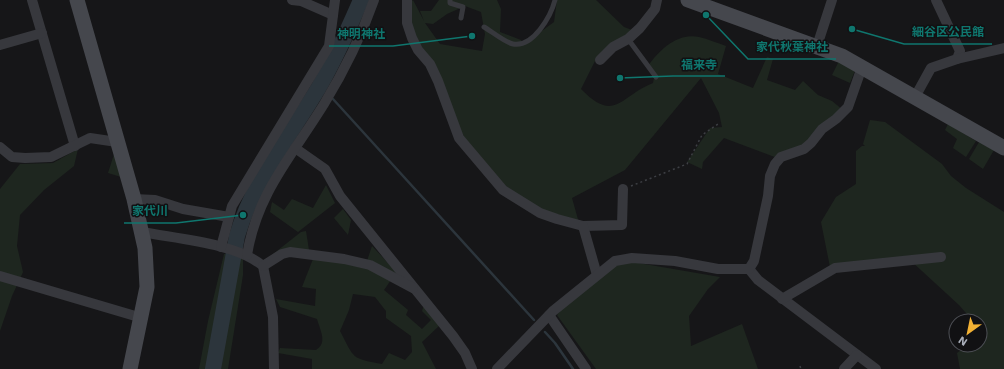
<svg xmlns="http://www.w3.org/2000/svg" width="1004" height="369" font-family="'Work Sans','Noto Sans JP',sans-serif">
	<style>
		.green { fill: #1e261f; fill-rule: evenodd }
		.lines { fill: none; stroke-linecap: round; stroke-linejoin: round }
		.stream { stroke: #2c353c; stroke-width: 2.5 }
		.river { stroke: #2c353c; stroke-width: 16 }
		.path { stroke: #3d3f44; stroke-width: 1.5; stroke-dasharray: 2 3; stroke-linecap: butt }
		.lane { stroke: #37383d; stroke-width: 5 }
		.street { stroke: #37383d; stroke-width: 10 }
		.secondary { stroke: #45474d; stroke-width: 15 }
		.leader { fill: none; stroke: #0f766e; stroke-width: 1.5 }
		.callout-dot { fill: #0f766e; stroke: #111113; stroke-width: 1.5 }
		.callout-label { font-size: 12px; text-anchor: middle; font-weight: bold; fill: #0f766e; stroke: #111113; stroke-width: 3; stroke-linejoin: round; paint-order: stroke }
	</style>
	<rect width="100%" height="100%" fill="#161618"/>
	<g class="green">
		<path d="M413 0 424 21 420 11H431L439 0H497L501 9 500 32 521 40 524 44 554 22 557 0H596L624 27 632 30 611 46 595 61 581 89C615 124 620 96 653 83L654 78 648 66C659 50 678 32 699 37 708 39 717 43 726 46L718 74 753 88 767 57 773 59 767 80 795 90 803 81 818 95 832 101 843 110 804 149 780 159 724 138 703 162 702 169 687 162 710 128 722 127 719 113 701 78 625 170 572 198 579 223 531 207 503 190 471 149 449 111 417 49 406 7ZM465 6 481 12 485 34 482 51 440 44 425 23 433 24 447 14Z"/>
		<path d="M839 61 856 68 850 83 832 75Z"/>
		<path d="M870 120 885 122 942 164 951 176 966 188 1004 212V369H960L957 353 968 345H980V336L983 333 980 329V321H973L959 305 910 260 830 267 821 222 836 197 856 184V151L862 146H865L863 144Z"/>
		<path d="M948 124 976 141 966 157 953 148 957 139 945 130Z"/>
		<path d="M979 142 994 150 983 169 969 159Z"/>
		<path d="M78 149 74 166 44 190 20 215 17 246 23 272 12 296 0 331V189L20 164 53 163Z"/>
		<path d="M115 151 121 177 108 173Z"/>
		<path d="M326 185 335 203 298 232 270 212 272 202 284 210 292 199 313 208Z"/>
		<path d="M343 209 351 220 348 235 334 218Z"/>
		<path d="M306 231 309 250 268 258 301 232Z"/>
		<path d="M372 246 405 281 367 261Z"/>
		<path d="M243 249V275L228 369H199L208 321 224 254Z"/>
		<path d="M313 259 365 265 391 280 384 290 408 310 406 315 422 329 431 320 422 311 424 305 440 325 422 342 436 369H312V359L278 353 280 348 316 350C328 343 320 330 317 319L280 307 276 299 315 306 316 289 302 287ZM353 294 375 297 386 311V318L411 336 412 352 405 360 389 353 382 364C350 358 355 359 340 331L349 310Z"/>
		<path d="M621 260 720 277 708 289 689 316 691 346 742 324 758 369H596L557 315 569 298Z"/>
	</g>
	<g class="lines">
		<g class="stream">
			<path d="M318 89 324 92"/>
			<path d="M333 99 534 320"/>
			<path d="M545 332 555 343 573 369"/>
		</g>
		<path class="river" d="M213 369 237 236C253 181 290 136 319 87 335 59 348 30 361 0"/>
		<g class="path">
			<path d="M631 186 687 164 702 135 718 124"/>
			<path d="M800 366 801 369"/>
		</g>
		<g class="lane">
			<path d="M450 0V3L463 7 461 18"/>
			<path d="M484 27C491 31 506 43 513 44 533 48 551 16 555 0"/>
			<path d="M628 39 656 77"/>
		</g>
		<g class="street">
			<path d="M32 0 75 146"/>
			<path d="M292 0 301 1 333 15"/>
			<path d="M407 0V23L412 38 418 50 430 64 438 81 459 138 503 190 540 213 557 219 583 226 622 225 623 189"/>
			<path d="M936 0 960 51 957 59"/>
			<path d="M0 45 42 33"/>
			<path d="M817 46 832 0"/>
			<path d="M600 60 613 47 628 39 640 28 655 9 657 0"/>
			<path d="M915 97 931 68 957 59 1004 48"/>
			<path d="M0 147 12 157 25 158 51 157 90 138 117 142"/>
			<path d="M295 148 325 169 340 196 453 336 465 353 472 369"/>
			<path d="M134 199 155 200 183 209 229 217"/>
			<path d="M583 226 597 275"/>
			<path d="M142 232C178 239 236 243 263 266L273 317 274 369"/>
			<path d="M221 247 232 206 329 46 335 0"/>
			<path d="M247 255C257 193 292 156 324 104 344 71 361 37 374 0"/>
			<path d="M263 266 282 254 290 252 344 259 370 265 413 288"/>
			<path d="M749 269 758 280 876 369"/>
			<path d="M0 276 142 318"/>
			<path d="M782 299 835 268 941 257"/>
			<path d="M549 315 586 369"/>
			<path d="M497 369 553 311 615 261 632 258 675 261 718 269H749L754 261 768 196 770 176 775 164 781 157 804 149 811 143 822 129 836 119 848 107 862 67"/>
			<path d="M844 369 857 355"/>
		</g>
		<g class="secondary">
			<path d="M77 0 134 199 145 248 147 287 130 369"/>
			<path d="M688 0 842 56 1004 148"/>
		</g>
	</g>
	<path class="leader" d="M852 29L904 44H992M472 36L393 46H329M706 15L748 59H836M620 78L673 76H725M243 215L176 223H124"/>
	<g class="callout-dot">
		<circle cx="852" cy="29" r="4"/>
		<circle cx="472" cy="36" r="4"/>
		<circle cx="706" cy="15" r="4"/>
		<circle cx="620" cy="78" r="4"/>
		<circle cx="243" cy="215" r="4"/>
	</g>
	<g class="callout-label">
		<text x="948" y="36">細谷区公民館</text>
		<text x="361" y="38">神明神社</text>
		<text x="792" y="51">家代秋葉神社</text>
		<text x="699" y="69">福来寺</text>
		<text x="150" y="215">家代川</text>
	</g>
	<g transform="translate(968 333) rotate(213)"><circle r="19" fill="#111113" stroke="#4d4f55"/>
	<path d="M0-3L7 15L0 10L-7 15Z" fill="#f2b134"/>
	<text y="-6" font-size="11" font-weight="bold" text-anchor="middle" fill="#a8adb8">N</text>
	</g>
</svg>
